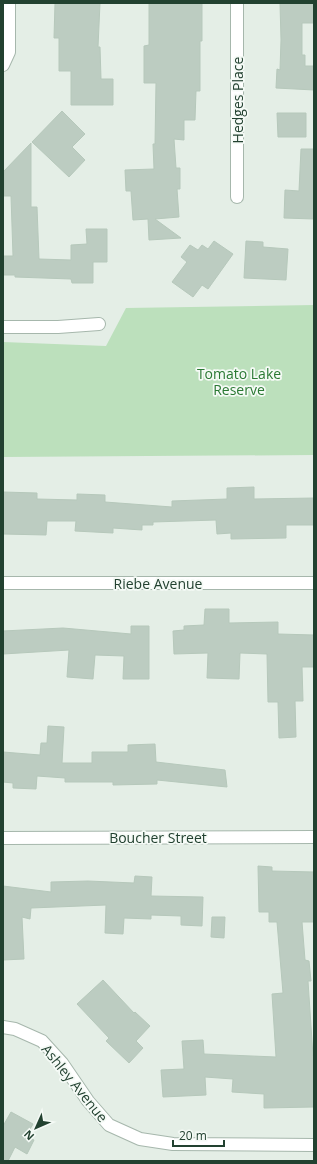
<svg xmlns="http://www.w3.org/2000/svg" width="317" height="1164" font-family="'Open Sans',sans-serif">
	<style>
		.green { fill: #bce0bc }
		.building { fill: #bcccc1; stroke: #b6c8bb }
		.lines { fill: none; stroke-linecap: round; stroke-linejoin: round }
		.minor-casing { stroke: #a6b7ac; stroke-width: 14 }
		.minor { stroke: #fff; stroke-width: 12 }
		.labels { text-anchor: middle; dominant-baseline: central; stroke-width: 3.5; stroke-linejoin: round; paint-order: stroke }
		.street-label { font-size: 14px; fill: #224130; stroke: #f5faf6 }
		.park-label { font-size: 14px; fill: #2a7933; stroke: #f5faf6 }
	</style>
	<rect width="100%" height="100%" fill="#e4eee6"/>
	<path class="green" d="M314 305V455L3 457V342L106 346 126 308Z"/>
	<g class="building">
		<path d="M55 3H100L98 47H100L101 79H113V105H71V71H59V38H54Z"/>
		<path d="M149 3H202V41H200V91H196L195 120H184V140L174 139 176 168H180V189H177L179 217 155 219 181 238 149 240 148 219 133 220 131 191H126L125 170 154 169 153 144H155L156 83H144V46L149 45Z"/>
		<path d="M280 3H314V23H302V55H305V66H314V90L276 88 277 69 280 70 281 40Z"/>
		<path d="M62 111 85 134 72 147 85 160 69 177 32 142Z"/>
		<path d="M277 113H306V137H278Z"/>
		<path d="M31 143V207H37L39 259 71 260V245L87 244 86 229H107V262H93V283H72L71 279 15 277V275H3V256H13L11 196H4V171Z"/>
		<path d="M301 149H314V219L284 218 285 190 299 191Z"/>
		<path d="M214 241 233 254 208 289 202 285 193 297 172 282 187 262 181 257 190 245 198 250 202 245 208 249Z"/>
		<path d="M246 241 263 242V247L288 249 286 280 244 278Z"/>
		<path d="M254 487V499L314 498V525H286V538L231 539V533L217 534 216 520 153 522V525H142V530L113 528V533L75 531 76 521H47L46 535 3 534V492L37 493V499L77 500V494L105 495V502L172 507V501L227 499V488Z"/>
		<path d="M205 609H229V623L278 622V634L314 635V667H302L303 701H295L296 737 279 738 278 702H268L267 654 240 653 239 679 207 678 208 653 174 654 173 631 184 630V626L204 625Z"/>
		<path d="M131 626H149V679H123L124 656 95 655 93 679 67 677 69 650 3 654V631L63 628 131 634Z"/>
		<path d="M48 726 64 727 62 763H92V752H128V745L155 744 156 762 225 770 227 787 157 780V784L113 785V782H65V778L37 776 36 789 13 788V783L3 782V752L40 755 41 743H47Z"/>
		<path d="M258 866 272 867V871L314 872V922H302L305 960 309 961 311 981H308L313 1056H314V1107L264 1108V1094L232 1092 233 1079 205 1077 206 1095 163 1097 161 1070 184 1069 182 1041 203 1040 204 1054 276 1057 272 994 283 993 277 922H269V912H259Z"/>
		<path d="M135 876 152 877 151 896 203 897 202 926 181 925V916L151 915V919L124 918 123 934 105 933 106 905 31 908 30 919 22 917 24 959 3 960V886L51 892V882L88 881 134 883Z"/>
		<path d="M212 917H225L224 938 211 937Z"/>
		<path d="M103 980 134 1013 135 1012 150 1026 136 1041 143 1048 129 1063 106 1041 109 1038 77 1004Z"/>
		<path d="M11 1112 33 1124 26 1136 34 1140 27 1154 15 1147 8 1161H3V1126Z"/>
	</g>
	<g class="lines">
		<defs>
			<g id="minor">
				<path d="M237 3V197"/>
				<path d="M3 65 9 52V3"/>
				<path d="M3 327H58L99 324"/>
				<path d="M3 583H314"/>
				<path d="M3 838 314 837"/>
				<path d="M3 1027 15 1029 42 1041 62 1063 88 1101 109 1125 140 1139 173 1144 314 1145"/>
			</g>
		</defs>
		<use href="#minor" class="minor-casing"/>
		<use href="#minor" class="minor"/>
	</g>
	<g class="labels">
		<g class="street-label">
			<text transform="translate(237 100) rotate(-90)">Hedges Place</text>
			<text x="158" y="583">Riebe Avenue</text>
			<text x="158" y="837">Boucher Street</text>
			<text transform="translate(75 1083) rotate(51)">Ashley Avenue</text>
		</g>
		<g class="park-label">
			<text x="239" y="373">Tomato Lake<tspan x="239" dy="16">Reserve</tspan></text>
		</g>
	</g>
	<rect width="317" height="1164" fill="none" stroke="#224130" stroke-width="8"/>
	<g transform="translate(36 1128) rotate(225)" stroke="#f5faf6" stroke-width="3" paint-order="stroke">
	<path d="M0-3L7 15L0 10L-7 15Z" fill="#224130"/>
	<text y="-6" font-size="11" font-weight="bold" text-anchor="middle" fill="#224130">N</text>
	</g>
	<path d="M173 1140v6h51v-6" fill="none" stroke="#224130" stroke-width="2"/>
	<text x="179" y="1140" font-size="12" fill="#224130" stroke="#f5faf6" stroke-width="3" paint-order="stroke">20 m</text>
</svg>
